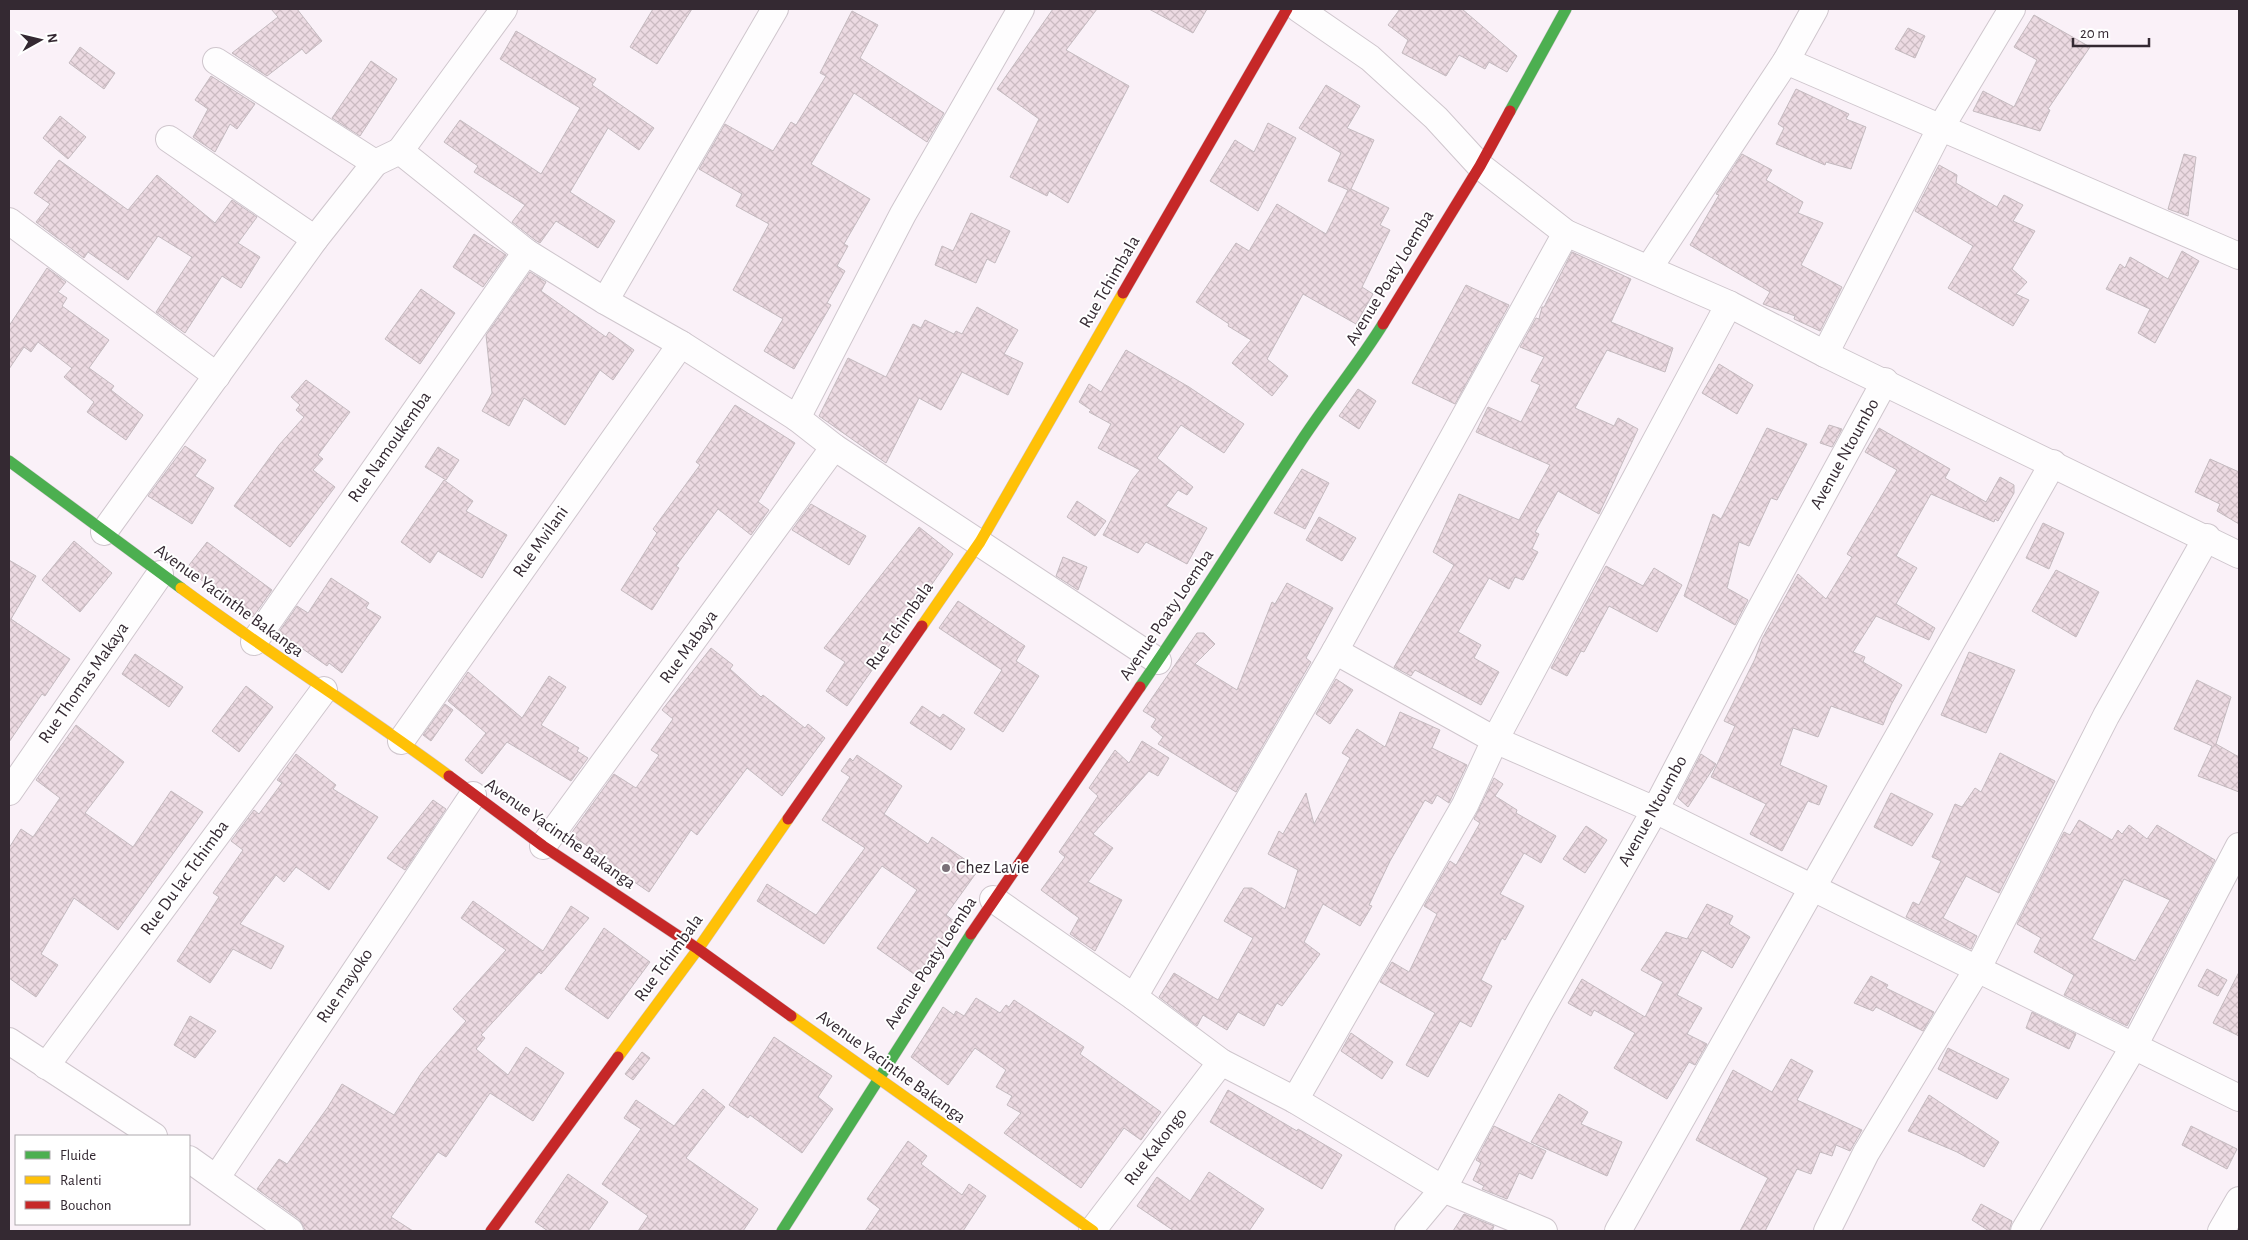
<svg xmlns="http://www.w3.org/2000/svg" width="2248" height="1240" font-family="'Alegreya Sans',sans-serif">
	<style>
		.building { fill: url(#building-cross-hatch); stroke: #c4babf; fill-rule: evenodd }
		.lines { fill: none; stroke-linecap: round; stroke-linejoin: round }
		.street-casing { stroke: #cfc6cd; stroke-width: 28 }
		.fast-casing { stroke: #cfc6cd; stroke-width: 12 }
		.slow-casing { stroke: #cfc6cd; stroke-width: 12 }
		.jam-casing { stroke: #cfc6cd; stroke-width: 12 }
		.street { stroke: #fefdfe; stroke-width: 26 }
		.fast { stroke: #4caf50; stroke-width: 11 }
		.slow { stroke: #ffc107; stroke-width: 11 }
		.jam { stroke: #c62828; stroke-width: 11 }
		.poi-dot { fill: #796f77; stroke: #fff; stroke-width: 2 }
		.labels { text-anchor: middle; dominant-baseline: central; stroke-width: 4; stroke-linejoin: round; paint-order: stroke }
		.street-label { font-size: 18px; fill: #342932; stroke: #fff }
		.poi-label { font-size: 18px; fill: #342932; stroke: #fff; text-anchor: start }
	</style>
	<defs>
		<pattern id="building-cross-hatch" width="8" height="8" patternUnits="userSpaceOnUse" patternTransform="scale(1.25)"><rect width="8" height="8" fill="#ecdae2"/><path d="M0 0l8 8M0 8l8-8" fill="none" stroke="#cbbbc2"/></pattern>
	</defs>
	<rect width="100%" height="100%" fill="#faf1f8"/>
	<g class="building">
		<path d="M271 9H297L322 41 306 54 302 49 267 76 232 53 278 17Z"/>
		<path d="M653 9H692L657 64 630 47Z"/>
		<path d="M1053 9H1097L1066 50 1129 86 1068 203 1049 191 1047 196 1010 177 1039 119 997 89Z"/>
		<path d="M1149 9H1207L1193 33Z"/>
		<path d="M1400 9H1462L1517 56 1507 72 1489 62 1485 69 1459 55 1446 76 1402 53 1408 40 1388 25Z"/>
		<path d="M852 11 878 25 860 58 944 113 927 142 854 93 811 164 870 199 844 244 848 246 837 266 845 271 827 303 831 305 794 369 764 351 783 319 733 290 769 224 736 206 742 194 699 169 725 124 773 151 791 122 796 125 826 76 820 73Z"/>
		<path d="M2034 15 2090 47 2048 109 2050 110 2040 131 1973 111 1983 91 2014 107 2037 60 2014 47Z"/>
		<path d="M1908 28 1925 36 1915 58 1895 49Z"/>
		<path d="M516 31 596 79 592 85 654 128 639 150 608 128 570 192 615 221 598 248 556 221 540 243 535 240 512 222 525 205 474 172 478 166 444 142 460 120 541 174 580 108 500 59Z"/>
		<path d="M80 47 115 73 104 89 69 63Z"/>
		<path d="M371 61 397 79 360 136 332 118Z"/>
		<path d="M211 76 255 104 237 129 230 124 215 152 193 137 208 109 195 100Z"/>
		<path d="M1326 85 1360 106 1347 128 1374 140 1351 189 1389 208 1380 225 1390 230 1362 287 1373 294 1356 324 1303 294 1267 359 1288 376 1272 396 1232 363 1251 340 1228 326 1229 324 1196 302 1236 243 1249 251 1277 204 1326 234 1348 190 1328 181 1341 153 1299 128Z"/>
		<path d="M1796 89 1849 114 1846 119 1866 127 1851 169 1826 162 1825 165 1776 144 1784 128 1778 124Z"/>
		<path d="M60 116 86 137 68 159 43 138Z"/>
		<path d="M1268 123 1296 138 1258 211 1210 181 1235 140 1254 152Z"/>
		<path d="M1742 154 1772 170 1766 180 1803 202 1798 213 1823 223 1801 265 1842 287 1820 331 1794 319 1795 316 1763 304 1770 292 1690 245 1719 195 1716 194Z"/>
		<path d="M2184 154 2196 157 2188 216 2168 209Z"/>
		<path d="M59 160 128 210 157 175 215 223 232 200 257 217 238 243 260 257 241 288 222 276 185 333 156 312 192 257 158 236 128 280 88 252 84 258 36 222 50 204 34 193Z"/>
		<path d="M1939 165 1957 175 1956 183 1997 207 2004 195 2023 205 2013 221 2035 231 2012 269 2027 282 2016 294 2029 300 2013 326 1948 288 1973 246 1915 211Z"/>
		<path d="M971 213 1010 231 995 263 987 259 976 283 935 265 942 246 953 251Z"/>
		<path d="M474 234 506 255 483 287 453 267Z"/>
		<path d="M2182 251 2199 261 2155 343 2138 333 2150 309 2106 289 2120 264 2125 268 2130 257 2168 279Z"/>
		<path d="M1572 252 1631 279 1611 322 1673 348 1665 372 1607 350 1575 408 1614 426 1618 418 1638 429 1599 514 1558 491 1535 532 1539 534 1532 549 1538 552 1523 580 1515 577 1509 589 1489 578 1458 632 1481 645 1474 658 1499 672 1481 705 1415 670 1411 676 1394 667 1454 565 1433 552 1459 494 1519 520 1550 465 1476 432 1488 407 1521 422 1540 385 1531 381 1544 357 1520 347 1536 318 1539 319 1542 307H1544Z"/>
		<path d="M47 268 66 282 58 292 67 298 62 306 109 340 89 368 114 386 111 390 143 415 126 440 87 412 94 402 64 377 72 368 38 342 31 352 24 347 9 369V326Z"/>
		<path d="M530 272 546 282 541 291 606 337 609 332 634 350 613 380 600 370 565 425 524 398 509 426 482 411 492 393 486 335Z"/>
		<path d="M1466 285 1509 305 1455 404 1412 383Z"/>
		<path d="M421 289 455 313 420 364 385 339Z"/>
		<path d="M977 307 1018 330 1004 354 1023 363 1008 395 962 372 941 410 919 398 886 463 819 416 848 358 886 377 913 324 921 328 925 320 954 334 956 331 962 334Z"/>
		<path d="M1126 350 1189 387 1244 424 1224 453 1181 425 1157 458 1193 487 1187 495 1178 490 1166 506 1207 528 1187 564 1146 542 1138 553 1103 535 1132 480 1140 470 1098 448 1111 424 1089 412 1091 410 1079 402 1089 384 1101 392Z"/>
		<path d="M1719 364 1753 385 1737 414 1702 393Z"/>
		<path d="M306 380 350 412 318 455 323 459 313 470 335 487 290 547 234 506 279 445 304 417 296 410 300 405 291 397Z"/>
		<path d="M1358 389 1376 401 1359 429 1339 416Z"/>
		<path d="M735 405 795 443 758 502 769 510 751 535 718 509 676 566 679 568 652 610 621 590 657 533 653 529 700 465 696 462Z"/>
		<path d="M1829 425 1842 429 1832 447 1820 443Z"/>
		<path d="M1767 428 1807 444 1777 500 1771 498 1749 546 1739 542 1727 588 1748 600 1735 625 1684 596 1713 514 1721 519Z"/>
		<path d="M1879 428 1950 469 1945 478 1986 502 2000 477 2014 485V493L1998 521 1995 519 1994 522 1931 494 1896 556 1917 568 1896 604 1935 628 1929 640 1876 616 1853 652 1865 657 1863 662 1902 685 1891 705 1883 725 1831 706 1818 737 1793 728 1780 765 1827 786 1819 805 1808 801 1782 851 1750 834 1766 804 1711 777 1735 726 1724 721 1755 659 1762 639 1798 574 1826 599 1852 557 1847 554 1897 470 1865 452Z"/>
		<path d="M185 446 206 460 195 476 214 488 192 524 148 496Z"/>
		<path d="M438 447 459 460 446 480 425 467Z"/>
		<path d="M2210 459 2239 472V524L2217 511 2220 504 2195 492Z"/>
		<path d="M1302 469 1329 483 1305 529 1274 513Z"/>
		<path d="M444 480 473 501 466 511 507 535 482 578 438 551 430 563 401 542Z"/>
		<path d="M1077 501 1106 521 1095 536 1067 517Z"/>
		<path d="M811 504 866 536 849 565 792 530Z"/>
		<path d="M1319 517 1356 538 1342 561 1306 540Z"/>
		<path d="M2043 523 2064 533 2049 569 2026 558Z"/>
		<path d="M919 527 953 554 847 706 826 691 845 662 824 648Z"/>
		<path d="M74 541 112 573 80 612 42 580Z"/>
		<path d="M207 542 272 590 253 617 186 569Z"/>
		<path d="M1063 557 1087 567 1078 590 1056 576Z"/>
		<path d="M9 560 36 576 11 619 70 659 45 696 42 694 9 742Z"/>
		<path d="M1606 566 1643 586 1654 568 1682 585 1657 632 1609 606 1584 652 1581 651 1567 676 1551 668Z"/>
		<path d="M2056 570 2099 592 2076 637 2032 611Z"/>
		<path d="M331 578 369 603 366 608 381 617 342 673 329 663 327 666 279 632 297 606 308 613Z"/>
		<path d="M1287 583 1333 608 1306 658 1311 662 1236 792 1158 744 1163 737 1151 727 1156 719 1143 711 1197 633H1204L1215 644 1195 664 1237 690 1272 602 1275 604Z"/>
		<path d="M958 601 1025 646 1016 661 1039 676 1003 732 974 713 1002 670 939 628Z"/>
		<path d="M711 648 733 665 730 669 761 697 763 695 805 728 808 724 825 738 782 796 747 768 697 835 691 830 649 892 608 864 610 860 570 835 614 774 636 788 659 755 651 750 673 719 662 710Z"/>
		<path d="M1969 652 2015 670 1986 733 1941 715Z"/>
		<path d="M135 654 183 687 169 707 122 674Z"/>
		<path d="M468 672 522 718 549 676 566 687 541 725 579 748 577 751 588 758 571 781 507 742 482 774 465 760 486 733 448 701Z"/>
		<path d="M1336 679 1353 690 1330 724 1316 714Z"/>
		<path d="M2197 680 2231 697 2216 744 2239 757V792L2198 776 2212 746 2174 729Z"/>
		<path d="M246 686 273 707 239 752 212 731Z"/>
		<path d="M445 704 453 710 431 741 423 735Z"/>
		<path d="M922 706 940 718 943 714 965 729 951 750 910 723Z"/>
		<path d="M1400 712 1440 730 1432 748 1467 765 1449 803 1437 795 1432 804 1425 800 1390 861 1369 905 1372 906 1360 926 1323 904 1304 942 1320 954 1282 1006 1277 1003 1264 1026 1238 1012 1227 1030 1203 1015 1197 1026 1159 997 1174 973 1218 1000 1253 938 1224 921 1244 888H1252L1285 909 1298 870 1268 854 1279 831 1283 834 1306 793 1314 824 1350 758 1342 753 1357 729 1385 747Z"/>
		<path d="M76 725 124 762 85 813 133 847 171 791 203 812 118 930 74 898 41 954 58 965 36 997 9 978V848L21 829 33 837 60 798 36 780Z"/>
		<path d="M1142 741 1169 758 1158 776 1149 771 1093 834 1113 848 1088 882 1122 900 1095 951 1070 934 1079 918 1041 890 1065 857 1059 852 1098 796 1089 788 1115 750 1129 763Z"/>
		<path d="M2000 753 2055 781 1999 893 1966 876 1943 918 1977 936 1971 949 1906 917 1913 902 1919 905 1941 861 1932 857 1955 804 1962 807 1975 788 1981 792Z"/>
		<path d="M296 754 336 785 333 789 378 817 329 890 296 867 284 882 276 875 240 924 284 946 271 969 233 949 210 983 177 961 219 897 213 893 243 850 231 841 254 810 259 814 282 783 277 780Z"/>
		<path d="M1701 754 1716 764 1688 807 1678 798Z"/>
		<path d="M857 755 902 786 884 814 928 844 932 837 979 869 946 915 958 924 921 979 877 948 917 890 882 866 824 944 757 901 767 884 816 915 865 848 822 820 850 777 841 771 850 758 853 761Z"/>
		<path d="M1494 778 1503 784 1495 796 1517 810 1516 813 1556 836 1541 863 1524 853 1500 894 1524 906 1505 940 1502 938 1481 980 1492 986 1471 1027 1460 1021 1428 1077 1406 1065 1435 1013 1380 982 1392 962 1409 972 1437 914 1424 906 1450 861 1456 865 1480 823 1474 819Z"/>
		<path d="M1891 793 1933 814 1912 846 1874 827Z"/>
		<path d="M433 800 446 809 405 870 387 858Z"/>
		<path d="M2079 820 2112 840 2118 830 2122 834 2129 825 2147 839 2157 825 2215 860 2127 1026 2064 995 2074 975 2034 952 2041 938 2017 924 2064 832 2070 835ZM2124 879 2170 900 2135 961 2092 939Z"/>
		<path d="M1586 826 1607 840 1585 873 1563 859Z"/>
		<path d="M473 901 543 951 571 906 589 918 541 974 539 972 481 1035 485 1038 476 1049 508 1075 526 1047 564 1073 533 1121 490 1093 446 1157 438 1152 391 1217 413 1231H306L299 1219 257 1189 279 1159 287 1164 328 1107 342 1084 394 1115 422 1072 466 1021 453 1009 506 950 461 918Z"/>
		<path d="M1707 904 1733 916 1729 924 1750 937 1732 968 1702 950 1677 995 1702 1008 1687 1034 1707 1044 1695 1065 1689 1062 1667 1099 1614 1068 1635 1033 1594 1010 1591 1016 1568 1003 1582 979 1645 1017 1663 982 1641 970 1666 932 1687 939Z"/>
		<path d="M604 928 650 962 608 1019 565 989Z"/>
		<path d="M2207 969 2227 980 2218 996 2198 986Z"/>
		<path d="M2239 972V1036L2213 1023Z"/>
		<path d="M1871 976 1888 985 1886 988 1934 1012 1923 1031 1876 1007 1873 1011 1854 1003Z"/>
		<path d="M976 998 1000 1013 1006 1005 1009 1007 1014 1000 1084 1047 1080 1054 1161 1112 1141 1140 1124 1128 1081 1188 1004 1133 1021 1113 1007 1105 1012 1096 996 1087 1006 1070 975 1048 948 1085 911 1057 943 1007 954 1015 956 1011 964 1016Z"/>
		<path d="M2032 1012 2076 1034 2069 1049 2026 1028Z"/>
		<path d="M190 1016 216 1031 195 1058 174 1045Z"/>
		<path d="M1351 1033 1393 1062 1382 1079 1341 1051Z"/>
		<path d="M774 1037 832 1076 818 1097 833 1109 802 1153 750 1115 748 1118 729 1105Z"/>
		<path d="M1948 1048 2009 1079 1997 1099 1938 1069Z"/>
		<path d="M642 1052 650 1058 633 1080 625 1074Z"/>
		<path d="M1791 1059 1813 1071 1797 1100 1862 1130 1850 1151 1836 1145 1832 1156 1820 1152 1811 1174 1797 1169 1765 1231H1740L1768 1178 1696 1140 1733 1070 1772 1092Z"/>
		<path d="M703 1089 725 1107 686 1158 758 1209 743 1231H638L648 1216 602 1184 641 1129 624 1118 636 1100 674 1126Z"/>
		<path d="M1228 1090 1297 1131 1298 1129 1342 1155 1322 1189 1210 1122Z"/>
		<path d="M1559 1094 1588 1112 1581 1124 1622 1142 1607 1176 1531 1142Z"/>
		<path d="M1929 1095 1999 1142 1984 1167 1957 1152 1908 1131Z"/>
		<path d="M1494 1126 1546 1151 1532 1179 1519 1173 1507 1199 1482 1189 1484 1186 1473 1180 1481 1163 1476 1160Z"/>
		<path d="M2191 1126 2237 1149 2227 1169 2182 1145Z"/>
		<path d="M908 1141 927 1156 921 1164 962 1195 969 1184 986 1196 963 1231H865L880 1209 867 1199Z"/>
		<path d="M1209 1172 1264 1209 1249 1231H1174L1137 1206 1157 1177 1190 1201Z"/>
		<path d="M568 1174 608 1202 588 1231H548L535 1222Z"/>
		<path d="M1981 1204 2012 1221 2009 1231H1989L1972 1220Z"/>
		<path d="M1464 1214 1494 1226 1492 1231H1453Z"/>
	</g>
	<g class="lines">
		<defs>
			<g id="street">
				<path d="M1299 9 1370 58 1436 118 1480 166 1566 233 1729 304 1825 354 2239 555"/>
				<path d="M216 61 375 163 400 151 526 252 605 301 681 344 797 418 834 447 1158 661"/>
				<path d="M1786 61 2239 256"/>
				<path d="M169 139 315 239"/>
				<path d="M400 151 504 9"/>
				<path d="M9 221 217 376"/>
				<path d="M1649 268 1786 61 1815 9"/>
				<path d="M605 301 775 9"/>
				<path d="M1825 354 1941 127 2012 9"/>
				<path d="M797 418 903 214 1021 9"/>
				<path d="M104 532 315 239 375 163"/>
				<path d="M254 642 526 252"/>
				<path d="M1335 651 1495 740 1655 810 2239 1098"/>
				<path d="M401 741 681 344"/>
				<path d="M9 792 160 574"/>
				<path d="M543 846 834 447"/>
				<path d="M993 899 1134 997 1221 1062 1295 1100 1443 1189 1544 1231"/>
				<path d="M1134 997 1335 651 1566 233"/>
				<path d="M9 1041 154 1136"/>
				<path d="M46 1066 324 690"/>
				<path d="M1295 1100 1465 805 1495 740 1729 304"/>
				<path d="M189 1159 290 1231"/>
				<path d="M217 1177 473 795"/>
				<path d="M1092 1231 1221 1062"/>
				<path d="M1408 1231 1443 1189 1539 1013 1655 810 1755 619 1885 381"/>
				<path d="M1618 1231 2053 463"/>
				<path d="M1827 1231 1866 1153 1978 968 2106 716 2207 537"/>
				<path d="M2024 1231 2134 1046 2239 846"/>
				<path d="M2221 1231 2239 1200"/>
			</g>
			<g id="fast">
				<path d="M1510 111 1566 9"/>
				<path d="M9 461 181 588"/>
				<path d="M1140 687C1195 608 1245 526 1298 446 1325 404 1357 366 1383 324"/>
				<path d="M782 1231 971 934"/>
			</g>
			<g id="slow">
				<path d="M181 588C269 653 361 711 449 776"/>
				<path d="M922 626 980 542 1123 293"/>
				<path d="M791 1016 1093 1231"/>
				<path d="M618 1057 698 949 788 819"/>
			</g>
			<g id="jam">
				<path d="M1123 293 1287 9"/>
				<path d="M1383 324 1480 166 1510 111"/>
				<path d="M449 776 543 846 698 949 791 1016"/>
				<path d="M788 819 922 626"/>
				<path d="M971 934 1140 687"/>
				<path d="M491 1231 618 1057"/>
			</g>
		</defs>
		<use href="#street" class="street-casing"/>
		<use href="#fast" class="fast-casing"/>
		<use href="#slow" class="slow-casing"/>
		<use href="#jam" class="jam-casing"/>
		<use href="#street" class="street"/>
		<use href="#fast" class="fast"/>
		<use href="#slow" class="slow"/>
		<use href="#jam" class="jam"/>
	</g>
	<circle class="poi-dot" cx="946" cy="868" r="5"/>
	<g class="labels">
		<g class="street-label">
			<text transform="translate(1390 278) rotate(-59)">Avenue Poaty Loemba</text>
			<text transform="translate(1110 282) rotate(-60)">Rue Tchimbala</text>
			<text transform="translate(390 447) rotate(-55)">Rue Namoukemba</text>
			<text transform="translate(1845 454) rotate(-61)">Avenue Ntoumbo</text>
			<text transform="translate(541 542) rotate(-55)">Rue Mvilani</text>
			<text transform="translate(229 601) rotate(36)">Avenue Yacinthe Bakanga</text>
			<text transform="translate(1167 615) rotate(-56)">Avenue Poaty Loemba</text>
			<text transform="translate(900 626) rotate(-55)">Rue Tchimbala</text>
			<text transform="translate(689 647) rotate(-54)">Rue Mabaya</text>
			<text transform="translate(84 683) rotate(-55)">Rue Thomas Makaya</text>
			<text transform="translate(1653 811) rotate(-61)">Avenue Ntoumbo</text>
			<text transform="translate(560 834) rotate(35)">Avenue Yacinthe Bakanga</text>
			<text transform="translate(185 878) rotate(-54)">Rue Du lac Tchimba</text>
			<text transform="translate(669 958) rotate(-54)">Rue Tchimbala</text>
			<text transform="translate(931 963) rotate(-57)">Avenue Poaty Loemba</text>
			<text transform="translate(345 986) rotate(-56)">Rue mayoko</text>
			<text transform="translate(891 1067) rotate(36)">Avenue Yacinthe Bakanga</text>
			<text transform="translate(1156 1147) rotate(-53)">Rue Kakongo</text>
		</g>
		<g class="poi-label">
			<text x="956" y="868">Chez Lavie</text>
		</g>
	</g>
	<rect width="2248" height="1240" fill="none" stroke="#342932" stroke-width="20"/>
	<rect x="15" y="1135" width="175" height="90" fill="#ffffff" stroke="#aea9ad"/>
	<rect x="25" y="1151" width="25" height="8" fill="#4caf50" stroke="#aea9ad"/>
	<text x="60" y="1160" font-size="15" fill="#342932">Fluide</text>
	<rect x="25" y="1176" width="25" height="8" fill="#ffc107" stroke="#aea9ad"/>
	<text x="60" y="1185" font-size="15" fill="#342932">Ralenti</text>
	<rect x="25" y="1201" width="25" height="8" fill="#c62828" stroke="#aea9ad"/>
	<text x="60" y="1210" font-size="15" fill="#342932">Bouchon</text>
	<g transform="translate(40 40) rotate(82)" stroke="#ffffff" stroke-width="4" paint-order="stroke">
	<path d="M0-4L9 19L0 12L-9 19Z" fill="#342932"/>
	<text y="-8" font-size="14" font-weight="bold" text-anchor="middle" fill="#342932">N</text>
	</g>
	<path d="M2073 38v8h76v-8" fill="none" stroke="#342932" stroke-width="2.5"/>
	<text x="2080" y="38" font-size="15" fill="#342932" stroke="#ffffff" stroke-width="4" paint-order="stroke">20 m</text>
</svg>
